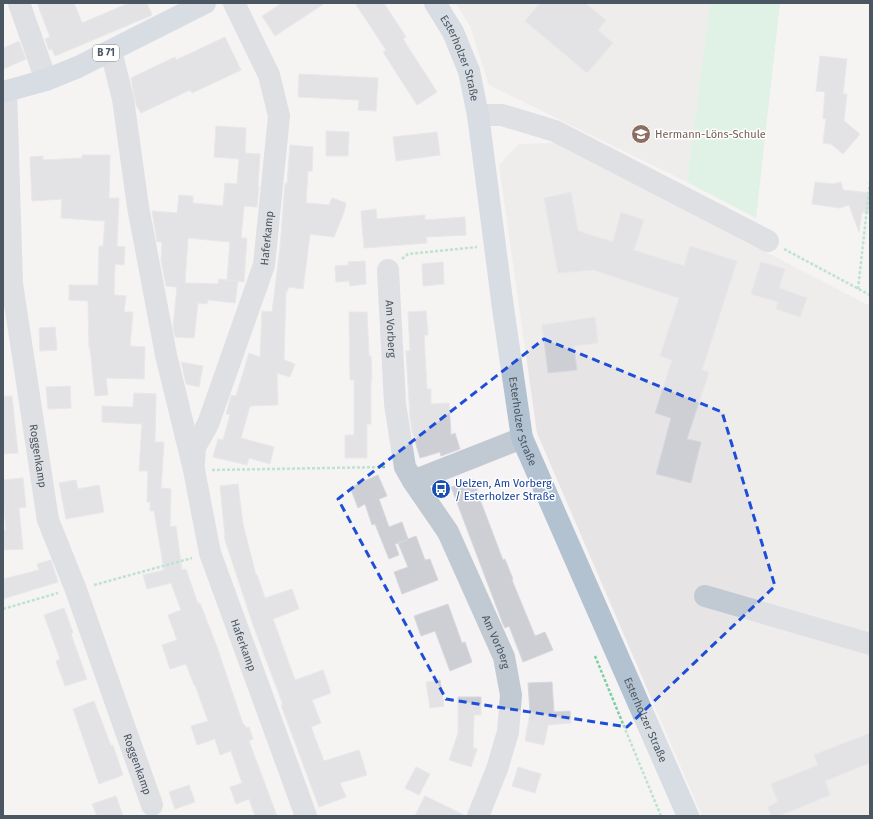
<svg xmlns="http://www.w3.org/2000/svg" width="873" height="819" font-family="'Fira Sans',sans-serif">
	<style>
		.education { fill: #e6e4e5 }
		.green { fill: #c3f1d5 }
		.building { fill: #cdcfd5; stroke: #d7d9de; fill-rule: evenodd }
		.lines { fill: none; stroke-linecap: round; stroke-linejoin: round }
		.path { stroke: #7ad0a6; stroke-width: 2.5; stroke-dasharray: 3 2; stroke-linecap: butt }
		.minor { stroke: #c1cad2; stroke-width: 22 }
		.major { stroke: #b3c2d1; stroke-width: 22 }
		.marked { fill: none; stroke: #1d4ed8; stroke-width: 3; stroke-dasharray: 8 5; stroke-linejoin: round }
		.labels { text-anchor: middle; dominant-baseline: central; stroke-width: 3; stroke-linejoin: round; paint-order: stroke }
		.shield { fill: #fff; stroke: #808990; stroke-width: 1 }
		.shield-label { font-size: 10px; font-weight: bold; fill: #4a5661 }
		.street-label { font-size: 11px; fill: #4a5661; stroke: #fff }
		.education-label { font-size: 11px; fill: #785e54; stroke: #fff; text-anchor: start }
		.transit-label { font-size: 11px; fill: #164399; stroke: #fff; text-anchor: start }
	</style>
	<rect width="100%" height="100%" fill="#f5f3f3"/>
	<g class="education">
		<path d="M456 3H710L687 182 489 85 470 26Z"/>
		<path d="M555 143 870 306V816H702L537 433 499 165 519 144Z"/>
	</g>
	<path class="green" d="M710 3H780L756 218 687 182Z"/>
	<g class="building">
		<path d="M37 3H74L82 23 129 3H147L152 15 55 56 52 49 49 50 45 39 50 37Z"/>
		<path d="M282 3H325L275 36 262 16Z"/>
		<path d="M355 3H384L406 37 403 39 437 92 417 105 383 52 386 50Z"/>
		<path d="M540 3H585L606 20 598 30 613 43 587 73 525 21Z"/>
		<path d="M225 37 241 70 192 93 190 90 141 113 136 105 131 78 175 57 176 60Z"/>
		<path d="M19 41 26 59 3 69V48Z"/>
		<path d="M820 56 847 59 843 94H847L844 121 860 134 843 154 831 144 823 143 826 119 823 118 825 92 816 91Z"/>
		<path d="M299 74 378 78 376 111 358 110 359 100 298 97Z"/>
		<path d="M216 126 246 128 245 153 260 154 258 185 259 186 257 207 244 206 241 238H247L244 282 238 281 235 303 208 300 207 304 198 303 194 338 175 337 173 327 177 287 166 286 161 260 162 242H157L152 211 177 213 179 195 193 196V203L223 206 225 183 237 184 239 159 214 157ZM188 238 230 242 227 280 236 281 219 279 218 284 185 283Z"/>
		<path d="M326 131 349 132 348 156H326Z"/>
		<path d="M437 132 440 155 396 161 393 137Z"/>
		<path d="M290 145 313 147 312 171H308L306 203 329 205 332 198 346 203 344 212 334 237 310 234 303 289 288 287V291H286L284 360 295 364 290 377 277 373 278 405 250 406 241 438 274 447 270 464 249 458 247 465 213 457 218 439 223 440 230 415 226 414 229 403 231 395 236 396 249 353 260 357 262 311 272 312 280 248 285 183 287 184Z"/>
		<path d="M82 155H110L109 198H119L117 246 125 247 124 265 115 264 114 295 126 296 124 312H133L130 346 145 347 144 379 106 378 108 395 95 396 90 348H89L88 301 69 300V285H98L99 246H103L105 221 61 218 62 199 32 201 30 157 43 156V160L82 158Z"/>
		<path d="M815 182 833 184 841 182 843 190 870 193V213L862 212 859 232 849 205 839 208 812 204Z"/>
		<path d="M571 192 578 231 613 242 621 212 644 220 634 250 684 266 690 246 737 261 702 370 709 372 687 439 701 442 691 483 656 474 671 418 655 413 672 360 660 356 679 298 593 270 558 273 544 198Z"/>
		<path d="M376 209 377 219 425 215V220L465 217 466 235 426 237 427 243 364 248 361 211Z"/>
		<path d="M365 261 366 284 350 286 349 281 336 282 335 266 349 265 348 262Z"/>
		<path d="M443 262 444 284 423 286 422 264Z"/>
		<path d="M761 262 785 269 779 288 807 298 800 317 776 309 778 302 751 294Z"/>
		<path d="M426 311 428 335H424L427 389H431V404L449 403 451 435 455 433 460 449 441 456 440 452 420 458 412 431 410 417 406 351H410L408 312Z"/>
		<path d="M349 312H367L369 356H371L372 380H371V424H367V458H345V435H354V380H350Z"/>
		<path d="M595 317 598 343 574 346 577 370 548 373 542 325Z"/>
		<path d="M55 327 57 350 40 351 39 328Z"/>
		<path d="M181 362 203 366 199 387 186 384Z"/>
		<path d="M70 386 71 408 48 409 46 387Z"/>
		<path d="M134 393 156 394 155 442H164L161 488 171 489 170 527 176 526 182 570 186 569 198 604 200 603 217 647 243 724H244L246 728 249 727 253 739 249 741 277 816H255L249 799 236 804 230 787 242 783 231 751 220 755 215 739 197 745 191 726 208 721 195 685H194L186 664 170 669 162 645 177 640 168 615 181 610 171 583 147 589 143 575 164 570 154 511H150V502H147L148 471H139L142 424 102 422V406L133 407Z"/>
		<path d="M3 396H12L18 453 3 454Z"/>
		<path d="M378 475 387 496 379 499 389 527 402 522 408 539 416 536 425 560 430 559 438 580 402 594 394 572 408 567 398 543 407 540 395 544 399 555 389 559 375 524 372 525 365 504 358 508 350 487Z"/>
		<path d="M23 478 26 507 19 508 23 549 4 550 3 530H6L3 499V480Z"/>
		<path d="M474 479 481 502 503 560 505 559 513 579 512 580 535 636 545 632 553 650 523 662 509 626 505 628 503 624 451 487Z"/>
		<path d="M76 480 78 489 99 485 104 512 66 519 59 483Z"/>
		<path d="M238 484 243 524 256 575H257L265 598 292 589 299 609 273 619 295 680 323 670 331 693 312 700 321 723 311 727 324 761 359 750 367 775 340 783 346 797 319 807 281 705H283L253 625 224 537 225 536 220 486Z"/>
		<path d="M51 560 58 582 3 599V579L39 570 37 564Z"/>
		<path d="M448 604 462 643 465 642 472 662 450 671 435 631 421 636 414 616Z"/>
		<path d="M64 608 73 633 71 634 87 679 65 686 56 661 60 659 44 615Z"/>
		<path d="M440 680 444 706 430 708 426 682Z"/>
		<path d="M552 682 554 712 570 711 571 723 548 725 544 745 525 741 530 713 528 683Z"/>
		<path d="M458 697H481V715H474L473 748 477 749 471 767 449 760 458 733Z"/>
		<path d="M94 701 111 746 113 745 123 775 99 784 73 709Z"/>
		<path d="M870 733V763L825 781 830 795 779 816H771L768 807 778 802 771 784 818 765 814 755Z"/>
		<path d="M416 767 430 774 419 795 405 788Z"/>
		<path d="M518 767 541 774 535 793 512 786Z"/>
		<path d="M189 785 195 802 175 809 169 792Z"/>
		<path d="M116 796 123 816H97L92 804Z"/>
		<path d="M425 796 466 816H415Z"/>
	</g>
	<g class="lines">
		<g class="path">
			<path d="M784 249 870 295"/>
			<path d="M402 259 408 254 477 247"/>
			<path d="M858 289 870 182"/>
			<path d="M212 470 387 467"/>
			<path d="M94 585 192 558"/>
			<path d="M3 609 58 593"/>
			<path d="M595 656 661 816"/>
		</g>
		<g class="minor">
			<path d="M19 3 46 80"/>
			<path id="s1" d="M111 51 123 99 138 207 166 355 194 470 210 553 306 816"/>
			<path id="s2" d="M6 91 12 284 48 520 76 590 152 805"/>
			<path d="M478 115H502L555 131 768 241"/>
			<path id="s3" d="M388 270 395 404 405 467 413 481 448 532 504 657 511 695 508 732 497 769 478 816"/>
			<path id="s4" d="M194 463 195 447 208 424 264 265 279 116 269 75 234 3"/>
			<path d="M413 481 522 438"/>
			<path d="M705 596 870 644"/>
		</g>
		<g class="major">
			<path id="s5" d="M435 3 453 32 469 71 478 115 503 308 522 438 688 816"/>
			<path d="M3 92 46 80 78 67 205 3"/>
		</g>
	</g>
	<path d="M0 0H873V819H0ZM544 339 722 412 775 586 627 727 446 699 338 499Z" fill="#f5f3f3" fill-opacity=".55" fill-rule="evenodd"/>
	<path class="marked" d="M544 339 722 412 775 586 627 727 446 699 338 499Z"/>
	<defs>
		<symbol id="school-disc" viewBox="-11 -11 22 22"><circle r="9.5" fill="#8d6e63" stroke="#fff"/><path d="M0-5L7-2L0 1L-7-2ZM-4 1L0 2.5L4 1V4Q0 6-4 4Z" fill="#fff"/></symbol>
		<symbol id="bus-disc" viewBox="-11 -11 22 22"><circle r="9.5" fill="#1a4fb4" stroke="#fff"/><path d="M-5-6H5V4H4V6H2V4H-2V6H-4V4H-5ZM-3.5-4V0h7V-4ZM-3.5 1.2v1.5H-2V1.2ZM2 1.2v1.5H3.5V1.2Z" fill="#fff"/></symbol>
	</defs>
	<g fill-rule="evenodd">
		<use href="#school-disc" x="630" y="123" width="22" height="22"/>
		<use href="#bus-disc" x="430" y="478" width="22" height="22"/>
	</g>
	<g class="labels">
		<rect class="shield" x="93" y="45" width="26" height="16" rx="3"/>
		<g class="shield-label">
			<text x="106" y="53">B 71</text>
		</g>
		<g class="street-label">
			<text stroke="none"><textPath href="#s5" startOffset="61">Esterholzer Straße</textPath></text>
			<text stroke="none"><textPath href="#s4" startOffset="238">Haferkamp</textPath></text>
			<text stroke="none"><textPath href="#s3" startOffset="59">Am Vorberg</textPath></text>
			<text stroke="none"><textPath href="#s5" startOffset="431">Esterholzer Straße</textPath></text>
			<text stroke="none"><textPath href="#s2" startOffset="367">Roggenkamp</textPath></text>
			<text stroke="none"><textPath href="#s3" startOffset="396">Am Vorberg</textPath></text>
			<text stroke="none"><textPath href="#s1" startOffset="610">Haferkamp</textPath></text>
			<text stroke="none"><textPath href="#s5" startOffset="755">Esterholzer Straße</textPath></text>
			<text stroke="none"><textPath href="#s2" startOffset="692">Roggenkamp</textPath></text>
		</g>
		<g class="education-label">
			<text x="655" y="134">Hermann-Löns-Schule</text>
		</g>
		<g class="transit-label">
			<text x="455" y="483">Uelzen, Am Vorberg<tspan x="455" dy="13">/ Esterholzer Straße</tspan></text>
		</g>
	</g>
	<rect width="873" height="819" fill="none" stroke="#4a5661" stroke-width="8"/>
</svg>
